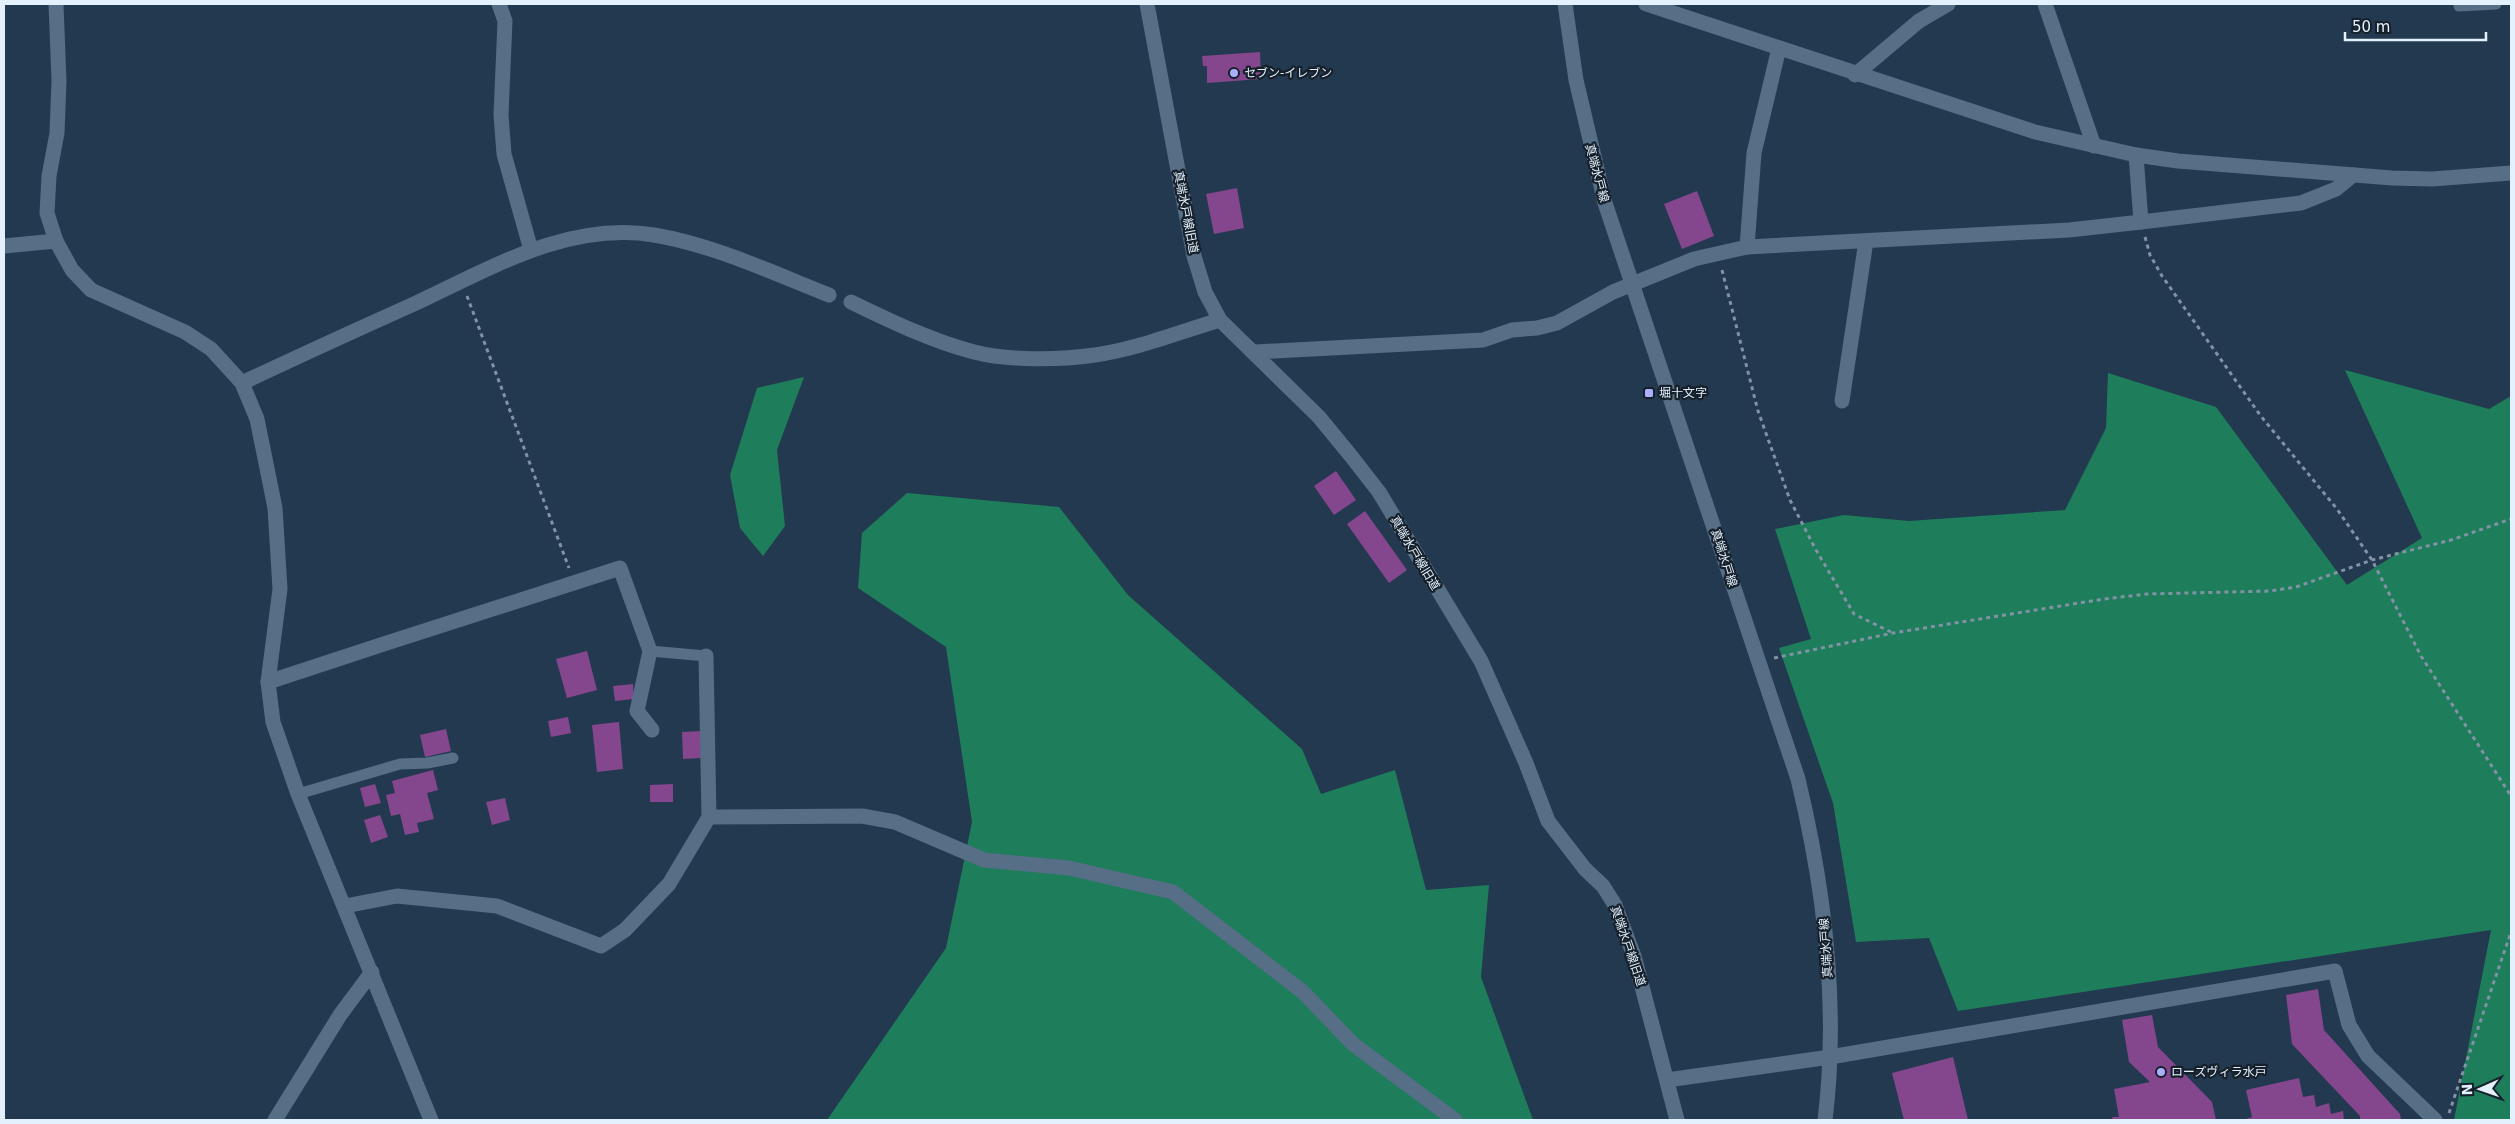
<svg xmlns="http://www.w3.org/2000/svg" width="2515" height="1124" font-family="'DejaVu Sans','Noto Sans JP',sans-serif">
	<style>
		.forest { fill: #1e7d5b }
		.building { fill: #84468d }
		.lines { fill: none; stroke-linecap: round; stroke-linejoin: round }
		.path { stroke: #8193a5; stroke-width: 3; stroke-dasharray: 4 4; stroke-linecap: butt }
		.lane { stroke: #566e86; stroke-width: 11 }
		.street { stroke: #566e86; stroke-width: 15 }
		.secondary { stroke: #566e86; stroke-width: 15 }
		.poi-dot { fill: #acaffb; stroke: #16202a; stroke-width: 2 }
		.labels { text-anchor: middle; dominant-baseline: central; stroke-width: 4.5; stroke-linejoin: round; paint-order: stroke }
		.poi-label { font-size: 12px; fill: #e3f1ff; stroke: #16202a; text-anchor: start }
		.street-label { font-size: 12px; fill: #e3f1ff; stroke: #16202a }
	</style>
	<rect width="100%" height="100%" fill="#23394f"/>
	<g class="forest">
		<path d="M2345 370 2489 409 2511 396V1120H2454L2491 930 1958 1011 1929 938 1856 942 1833 803 1779 648 1811 639 1775 529 1844 515 1909 521 2065 510 2106 428 2108 373 2216 407 2347 585 2422 538Z"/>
		<path d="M804 377 777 450 785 526 763 556 740 528 730 475 757 388Z"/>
		<path d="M907 493 1059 507 1128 595 1302 749 1321 794 1395 770 1426 890 1489 885 1481 977 1533 1120H827L946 948 972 822 946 647 858 588 862 533Z"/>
	</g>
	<g class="building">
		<path d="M1260 52 1261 79 1207 83V66H1203L1202 56Z"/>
		<path d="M1237 188 1244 228 1214 234 1206 194Z"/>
		<path d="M1697 191 1714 236 1682 249 1664 204Z"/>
		<path d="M1336 471 1356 500 1334 515 1314 486Z"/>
		<path d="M1365 511 1407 570 1389 583 1347 524Z"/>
		<path d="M587 651 597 690 567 698 556 659Z"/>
		<path d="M633 684 634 699 615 701 613 686Z"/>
		<path d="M568 717 571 733 551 737 548 721Z"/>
		<path d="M619 722 623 769 597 772 592 725Z"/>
		<path d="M446 729 451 751 425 757 420 735Z"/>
		<path d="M701 731 702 758 683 759 682 732Z"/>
		<path d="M433 770 438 790 427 793 434 819 417 823 419 832 405 835 400 814 391 816 386 795 395 793 392 781Z"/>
		<path d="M375 784 381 803 365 807 360 788Z"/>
		<path d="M673 784V802H650V785Z"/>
		<path d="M505 798 510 820 492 825 486 802Z"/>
		<path d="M380 815 388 837 371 843 364 820Z"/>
		<path d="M2318 989 2324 1030 2400 1114 2401 1120H2360V1116L2292 1044 2286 995Z"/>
		<path d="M2152 1015 2158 1047 2212 1102 2216 1120H2113L2112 1117H2119L2114 1089 2150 1082 2129 1062 2122 1020Z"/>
		<path d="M1953 1057 1968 1120H1904L1892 1073Z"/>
		<path d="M2299 1078 2303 1097 2314 1095 2316 1107 2329 1103 2331 1114 2343 1111 2344 1120H2243L2252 1117 2246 1090Z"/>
	</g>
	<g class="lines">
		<g class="path">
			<path d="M2145 237 2150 255 2162 276 2260 415 2337 509 2372 560 2421 656 2511 796"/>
			<path d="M1722 270 1758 411 1790 500 1816 550 1854 614 1893 633"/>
			<path d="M467 296 569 568"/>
			<path d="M1774 658 1893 633 2104 599 2147 594 2270 591 2296 587 2372 560 2451 540 2511 519"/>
			<path d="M2449 1113 2511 932"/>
		</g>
		<g class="lane">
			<path d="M2459 4V6L2496 4"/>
			<path d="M650 651 706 656"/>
			<path d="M298 794 400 764 427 763 453 758"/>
		</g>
		<g class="street">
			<path d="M499 4 505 21 501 115 504 154 531 250"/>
			<path d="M1147 4 1194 256 1205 292 1220 320 1319 417 1351 456 1379 492 1481 661 1526 763 1548 821 1585 869 1603 886 1615 905 1634 956 1677 1120"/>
			<path d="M2045 4 2094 146"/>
			<path d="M1855 75 1919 21 1948 4"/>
			<path d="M2136 155 2141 222"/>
			<path d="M1747 247 1754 153 1779 48"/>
			<path d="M1255 352 1483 340 1512 330 1537 328 1557 323 1613 292 1694 259 1747 247 2069 230 2141 222 2301 203 2336 189 2353 175"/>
			<path d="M1842 401 1866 241"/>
			<path d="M268 682C385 643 503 606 620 568L650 651 637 711 652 730"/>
			<path d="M709 817 862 816 895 822 984 860 1069 868 1173 892 1303 992 1353 1044 1455 1120"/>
			<path d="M345 906 397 896 497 906 601 946 625 930 669 884 709 817 706 656"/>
			<path d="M1667 1080 1830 1057 2335 971 2349 1025 2368 1056 2435 1120"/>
			<path d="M275 1120 340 1015 372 972"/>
		</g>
		<g class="secondary">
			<path d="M56 4 59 81 57 133 49 176 47 213 56 241 72 270 91 290 185 332 211 349 242 383 257 419 275 508 280 589 268 682 273 722 298 794 431 1120"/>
			<path d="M1565 4 1576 80 1605 203 1798 779C1825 891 1839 1006 1825 1120"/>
			<path d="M1646 4 2035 132 2136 155 2178 161 2392 178 2432 179 2511 173"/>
			<path d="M4 246 56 241"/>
			<path d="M851 302C890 321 932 341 974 352 1009 361 1060 360 1095 355 1138 349 1179 332 1220 320"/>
			<path d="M242 383C299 356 356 330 414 304 489 269 568 221 654 235 714 245 773 273 829 295"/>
		</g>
	</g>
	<g class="poi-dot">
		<circle cx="1234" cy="73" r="5"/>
		<rect x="1644" y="388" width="10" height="10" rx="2.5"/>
		<circle cx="2161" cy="1072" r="5"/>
	</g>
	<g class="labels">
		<g class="poi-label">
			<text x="1244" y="73">セブン-イレブン</text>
			<text x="1659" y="393">堀十文字</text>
			<text x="2171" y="1072">ローズヴィラ水戸</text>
		</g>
		<g class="street-label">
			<text transform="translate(1597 173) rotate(75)">真端水戸線</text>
			<text transform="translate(1186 212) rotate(79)">真端水戸線旧道</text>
			<text transform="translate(1415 553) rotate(59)">真端水戸線旧道</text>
			<text transform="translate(1724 558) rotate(72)">真端水戸線</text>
			<text transform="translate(1628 946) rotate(71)">真端水戸線旧道</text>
			<text transform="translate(1826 948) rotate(-94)">真端水戸線</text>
		</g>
	</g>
	<rect width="2515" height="1124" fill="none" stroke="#e3f1ff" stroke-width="10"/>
	<g transform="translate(2480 1089) rotate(268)" stroke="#16202a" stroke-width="4" paint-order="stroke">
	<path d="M0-4L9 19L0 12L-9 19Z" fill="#e3f1ff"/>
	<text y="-8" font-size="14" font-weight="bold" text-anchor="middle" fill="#e3f1ff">N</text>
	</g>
	<path d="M2345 32v8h141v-8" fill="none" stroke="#e3f1ff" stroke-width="2.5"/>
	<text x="2352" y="32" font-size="15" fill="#e3f1ff" stroke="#16202a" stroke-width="4" paint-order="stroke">50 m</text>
</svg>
